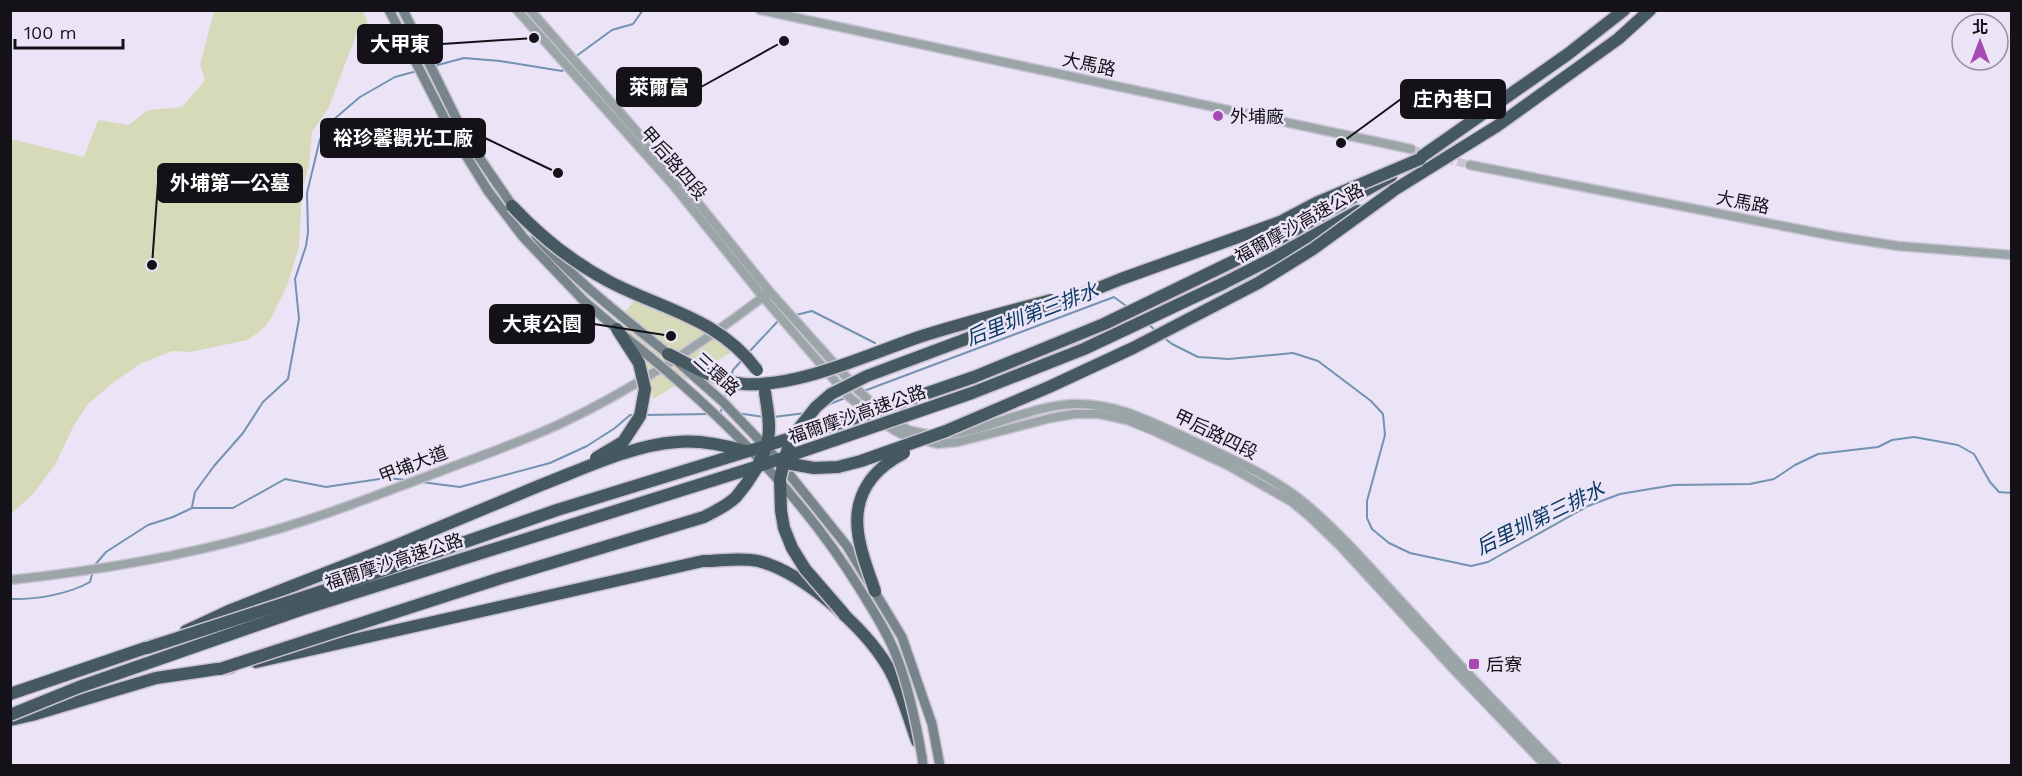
<svg xmlns="http://www.w3.org/2000/svg" width="2022" height="776" font-family="'Work Sans','Noto Sans TC',sans-serif">
	<style>
		.green { fill: #d6dab9 }
		.lines { fill: none; stroke-linecap: round; stroke-linejoin: round }
		.stream { stroke: #7492b1; stroke-width: 2 }
		.tertiary-tunnel { stroke: #cac4d5; stroke-width: 8; stroke-dasharray: 8 4; stroke-linecap: butt }
		.tertiary-casing { stroke: #c8c2d2; stroke-width: 11 }
		.secondary-casing { stroke: #c8c2d2; stroke-width: 12 }
		.motorway-casing { stroke: #c8c2d2; stroke-width: 15 }
		.tertiary { stroke: #9ba5a8; stroke-width: 8 }
		.secondary { stroke: #778489; stroke-width: 9 }
		.motorway { stroke: #475960; stroke-width: 12 }
		.secondary-bridge-casing { stroke: #c8c2d2; stroke-width: 12; stroke-linecap: butt }
		.motorway-bridge-casing { stroke: #c8c2d2; stroke-width: 15; stroke-linecap: butt }
		.secondary-bridge { stroke: #778489; stroke-width: 9 }
		.motorway-bridge { stroke: #475960; stroke-width: 12 }
		.poi-dot { fill: #a649b3; stroke: #eae4f6; stroke-width: 2 }
		.labels { text-anchor: middle; dominant-baseline: central; stroke-width: 5; stroke-linejoin: round; paint-order: stroke }
		.street-label { font-size: 18px; fill: #141218; stroke: #eae4f6 }
		.poi-label { font-size: 18px; fill: #141218; stroke: #eae4f6; text-anchor: start }
		.water-label { font-size: 20px; font-style: italic; fill: #0a3963; stroke: #eae4f6 }
		.leader { fill: none; stroke: #141218; stroke-width: 2 }
		.callout-dot { fill: #141218; stroke: #eae4f6; stroke-width: 2 }
		.callout { fill: #141218; stroke: #141218; stroke-width: 2 }
		.callout-label { font-size: 20px; text-anchor: middle; font-weight: bold; fill: #fff }
	</style>
	<rect width="100%" height="100%" fill="#eae4f6"/>
	<g class="green">
		<path d="M214 11H363L368 23 358 30 328 109 312 132 309 165 302 191 299 247 288 283 273 315 265 327 248 340 190 352 172 351 140 364 114 382 88 404 73 427 55 465 33 494 11 514V139L84 157 98 120 129 125 148 110 182 107 205 80 200 65Z"/>
		<path d="M634 301 693 323 735 350 653 399C654 368 633 345 617 321Z"/>
	</g>
	<g class="lines">
		<g class="stream">
			<path d="M575 57 612 30 633 24 643 10"/>
			<path d="M434 66 464 58 500 61 562 71 565 68"/>
			<path d="M796 315 812 311 875 343"/>
			<path d="M1147 323 1156 331"/>
			<path d="M1163 337 1172 344 1198 357 1229 359 1293 353 1318 361 1371 401 1383 414 1385 435 1367 501V518L1372 529 1389 543 1410 553 1471 566 1488 562 1588 506 1620 494 1674 485 1750 484 1774 479 1795 465 1818 454 1878 447 1892 440 1914 437 1958 445 1974 454 1990 482 1999 492 2012 493"/>
			<path d="M748 353 779 320"/>
			<path d="M731 377 733 370 742 360"/>
			<path d="M864 391 1114 297 1129 308"/>
			<path d="M724 400 728 385"/>
			<path d="M825 406 845 398"/>
			<path d="M720 413 723 406"/>
			<path d="M737 413 764 417"/>
			<path d="M644 415 710 414"/>
			<path d="M773 417 806 413"/>
			<path d="M421 482 460 487 550 463 587 446 615 428 630 415H635"/>
			<path d="M192 507 195 492 214 466 243 433 263 402 288 379 299 319 295 279 306 246 308 232 307 193 320 139 333 120 360 97 395 77 417 71"/>
			<path d="M94 566 106 552 148 525 173 517 192 508H233L285 479 326 487 386 478 407 480"/>
			<path d="M10 599C35 600 69 594 90 582L93 571"/>
		</g>
		<path class="tertiary-tunnel" d="M1411 149 1470 165"/>
		<defs>
			<g id="tertiary">
				<path d="M517 10 673 185 763 297 848 396 877 420 901 434 937 444 958 442 1051 418 1074 414H1099L1127 420 1154 431 1229 466 1292 502 1310 517 1341 547 1454 670 1546 766"/>
				<path d="M530 10 682 183 770 292 858 390 885 416 908 430 931 435"/>
				<path d="M760 10 1411 149"/>
				<path d="M1470 165 1834 236 1898 246 2012 255"/>
				<path d="M943 435C990 431 1033 403 1080 404 1121 405 1151 422 1187 438 1227 457 1271 475 1306 504 1345 537 1378 577 1413 614 1460 666 1508 716 1557 766"/>
				<path d="M10 580C113 569 215 551 313 518 352 505 390 490 428 476 474 458 520 443 564 422 636 388 704 342 767 294"/>
			</g>
			<g id="secondary">
				<path d="M389 10 452 133 488 191 523 237 584 301 617 329"/>
				<path d="M403 10 462 130 481 160 516 211"/>
				<path d="M536 236C575 281 623 317 668 354"/>
				<path d="M781 464 847 546 902 637 932 724 940 766"/>
				<path d="M922 757 923 766"/>
			</g>
			<g id="motorway">
				<path d="M1411 164 1568 54 1624 10"/>
				<path d="M1386 195 1497 126 1618 39 1650 10"/>
				<path d="M1195 280 1275 241 1391 176"/>
				<path d="M1224 283 1273 258 1358 211"/>
				<path d="M186 631 231 610 397 545 541 485"/>
				<path d="M256 662 703 561C720 561 741 557 758 561 803 572 865 628 888 667 901 689 908 716 917 741"/>
				<path d="M10 694 157 644"/>
				<path d="M10 720 32 715 156 678 231 667"/>
			</g>
		</defs>
		<use href="#tertiary" class="tertiary-casing"/>
		<use href="#secondary" class="secondary-casing"/>
		<use href="#motorway" class="motorway-casing"/>
		<use href="#tertiary" class="tertiary"/>
		<use href="#secondary" class="secondary"/>
		<use href="#motorway" class="motorway"/>
		<defs>
			<g id="secondary-bridge">
				<path d="M623 335C714 407 800 491 861 591 874 612 887 632 896 655 909 688 916 722 922 757"/>
				<path d="M679 363 723 402 780 462"/>
			</g>
			<g id="motorway-bridge">
				<path d="M512 206C541 237 572 262 610 282 664 310 718 318 757 370"/>
				<path d="M668 354C693 366 717 382 744 384 799 387 867 355 919 337 963 323 1007 312 1051 300"/>
				<path d="M596 458 623 442 640 416 645 389 639 363 617 329"/>
				<path d="M780 462 814 468 838 467 861 461 946 431 1049 387 1133 348 1258 283 1313 249 1393 191"/>
				<path d="M541 485C583 469 632 445 677 442 699 440 724 445 745 451"/>
				<path d="M875 591C869 573 860 552 858 532 853 495 873 469 904 453"/>
				<path d="M844 614 805 569 792 548 784 528 781 511 780 479 784 461 789 445 800 427 816 407 831 394 867 376 1044 310 1121 279 1280 222 1316 203 1420 159"/>
				<path d="M147 648 347 583 557 510 843 422 974 377 1104 324 1195 280"/>
				<path d="M220 669 501 578 704 517C715 511 727 506 736 497 749 482 764 459 768 439 771 424 767 408 765 392"/>
				<path d="M10 715 79 687 303 609 762 465 972 393 1084 349 1224 283"/>
			</g>
		</defs>
		<use href="#secondary-bridge" class="secondary-bridge-casing"/>
		<use href="#motorway-bridge" class="motorway-bridge-casing"/>
		<use href="#secondary-bridge" class="secondary-bridge"/>
		<use href="#motorway-bridge" class="motorway-bridge"/>
	</g>
	<g class="poi-dot">
		<circle cx="1218" cy="116" r="6"/>
		<rect x="1468" y="658" width="12" height="12" rx="3"/>
	</g>
	<g class="labels">
		<g class="street-label">
			<text transform="translate(1089 64) rotate(12)">大馬路</text>
			<text transform="translate(674 163) rotate(49)">甲后路四段</text>
			<text transform="translate(1743 202) rotate(11)">大馬路</text>
			<text transform="translate(1299 223) rotate(-29)">福爾摩沙高速公路</text>
			<text transform="translate(717 374) rotate(42)">三環路</text>
			<text transform="translate(857 414) rotate(-19)">福爾摩沙高速公路</text>
			<text transform="translate(1216 434) rotate(26)">甲后路四段</text>
			<text transform="translate(413 464) rotate(-21)">甲埔大道</text>
			<text transform="translate(394 561) rotate(-18)">福爾摩沙高速公路</text>
		</g>
		<g class="poi-label">
			<text x="1230" y="116">外埔廠</text>
			<text x="1486" y="664">后寮</text>
		</g>
		<g class="water-label">
			<text transform="translate(1032 314) rotate(-21)">后里圳第三排水</text>
			<text transform="translate(1540 518) rotate(-26)">后里圳第三排水</text>
		</g>
	</g>
	<path class="leader" d="M534 38L442 44M784 41L701 87M1341 143L1401 99M558 173L485 138M152 265L158 183M671 336L594 324"/>
	<g class="callout-dot">
		<circle cx="534" cy="38" r="6"/>
		<circle cx="784" cy="41" r="6"/>
		<circle cx="1341" cy="143" r="6"/>
		<circle cx="558" cy="173" r="6"/>
		<circle cx="152" cy="265" r="6"/>
		<circle cx="671" cy="336" r="6"/>
	</g>
	<g class="callout">
		<rect x="358" y="25" width="84" height="38" rx="6"/>
		<rect x="617" y="68" width="84" height="38" rx="6"/>
		<rect x="1401" y="80" width="104" height="38" rx="6"/>
		<rect x="321" y="119" width="164" height="38" rx="6"/>
		<rect x="158" y="164" width="144" height="38" rx="6"/>
		<rect x="490" y="305" width="104" height="38" rx="6"/>
	</g>
	<g class="callout-label">
		<text x="400" y="51">大甲東</text>
		<text x="659" y="94">萊爾富</text>
		<text x="1453" y="106">庄內巷口</text>
		<text x="403" y="145">裕珍馨觀光工廠</text>
		<text x="230" y="190">外埔第一公墓</text>
		<text x="542" y="331">大東公園</text>
	</g>
	<rect width="2022" height="776" fill="none" stroke="#141218" stroke-width="24"/>
	<g transform="translate(1980 42)"><circle r="28" fill="#eae4f6" stroke="#94909d" stroke-width="1.5"/>
	<path d="M0-4.5L10 22L0 15L-10 22Z" fill="#a649b3"/>
	<text y="-9" font-size="16" font-weight="bold" text-anchor="middle" fill="#141218">北</text>
	</g>
	<path d="M15 39v9h108v-9" fill="none" stroke="#141218" stroke-width="3"/>
	<text x="24" y="39" font-size="18" fill="#141218" stroke="#eae4f6" stroke-width="4.5" paint-order="stroke">100 m</text>
</svg>
